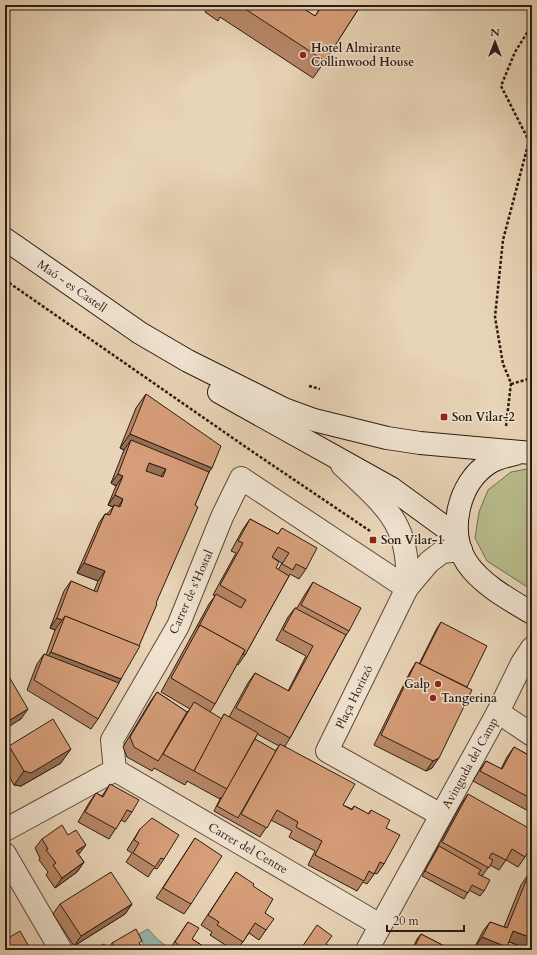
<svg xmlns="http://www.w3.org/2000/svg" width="537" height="955" font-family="Cardo,serif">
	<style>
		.green { fill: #b8bc8c; stroke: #726c50 }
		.water { fill: #97b8ae; stroke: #6c7970 }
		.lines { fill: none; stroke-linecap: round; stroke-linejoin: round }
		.minor-casing { stroke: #5b493c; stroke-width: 24 }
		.secondary-casing { stroke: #2c1b13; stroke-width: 24 }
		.path { stroke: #2c1b13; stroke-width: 2.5; stroke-dasharray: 3 2; stroke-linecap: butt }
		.minor { stroke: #f0e3d0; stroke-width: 22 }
		.secondary { stroke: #f0e3d0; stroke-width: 22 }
		.wall { fill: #b78767; stroke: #2c1b13; fill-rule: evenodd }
		.shaded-wall { fill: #956e54; stroke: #2c1b13 }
		.building { fill: #d59d78; stroke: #2c1b13; fill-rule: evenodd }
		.poi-dot { fill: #8f2418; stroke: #f0e3d0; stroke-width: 1.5 }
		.labels { text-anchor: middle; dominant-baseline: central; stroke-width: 3; stroke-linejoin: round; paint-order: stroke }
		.poi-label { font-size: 12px; font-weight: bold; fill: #2c1b13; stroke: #f0e3d0; text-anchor: start }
		.street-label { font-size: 12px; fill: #2c1b13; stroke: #f0e3d0 }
	</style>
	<rect width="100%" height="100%" fill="#e8d4b6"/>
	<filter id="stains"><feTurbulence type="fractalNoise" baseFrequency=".005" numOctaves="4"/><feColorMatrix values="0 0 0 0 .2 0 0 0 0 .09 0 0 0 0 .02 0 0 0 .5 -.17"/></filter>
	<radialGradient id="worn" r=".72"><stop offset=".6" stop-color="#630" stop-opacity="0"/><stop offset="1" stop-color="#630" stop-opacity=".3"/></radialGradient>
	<path class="green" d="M532 468V590L487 561 475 538 479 512 488 490 511 472Z"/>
	<path class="water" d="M148 929 158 940 169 948 167 950H146L139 934Z"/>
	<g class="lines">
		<defs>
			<g id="minor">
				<path d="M342 465C385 506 411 523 407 588"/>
				<path d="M498 712 532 735"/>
				<path d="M115 770 380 925"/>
				<path d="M441 815 327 751 407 588 429 562 442 552 461 550"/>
				<path d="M5 830 115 770 112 740 178 626 222 517 241 478 407 588"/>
				<path d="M5 854 61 950"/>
				<path d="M367 950 498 712 522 663 532 648"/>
			</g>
			<g id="secondary">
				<path d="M5 239 140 333 188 361 284 409 314 420 387 438 420 443 532 453"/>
				<path d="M219 392 391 488 457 536"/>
				<path d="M515 454C506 456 497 458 489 463 458 483 447 532 467 563 482 585 510 600 532 613"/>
			</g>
		</defs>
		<use href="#minor" class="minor-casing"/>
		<use href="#secondary" class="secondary-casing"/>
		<g class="path">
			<path d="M5 280 253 452 370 531"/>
			<path d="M511 384 532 378"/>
			<path d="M309 386 320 389"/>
			<path d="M506 426 511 383 503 364 495 317 503 240 529 141 501 86 515 52 532 25"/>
		</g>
		<use href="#minor" class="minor"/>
		<use href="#secondary" class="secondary"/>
	</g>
	<g class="wall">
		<path d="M210 5H298L315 16 322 5H361L325 61 313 78 220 17 218 21 205 12Z"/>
		<path d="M146 394 209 472 121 679 98 719 91 729 27 690 37 664 44 654 46 655 55 630 50 628 64 591 71 581 94 591 98 581 77 573 99 523 105 514H107L113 507 108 505 116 486 111 483 124 450 120 448 136 408Z"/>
		<path d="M250 519 278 534 282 528 306 569 299 579 290 574 289 576 245 655 238 665 237 664 215 704 210 712 221 719 224 714 229 717 248 683 255 673 288 691 306 656 276 640 288 617 295 608H297L304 596 313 582 349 631 346 635 290 738 285 746 343 805 352 809 354 806 368 814 371 810 386 828 384 864 377 874 375 873 367 884 363 882 357 891 308 865 315 851 289 837 292 831 271 820 260 837 214 811 221 797 220 799 187 781 185 785 154 768 152 771 127 757 123 747 150 702 157 692 187 712 190 709 161 692 209 604 215 596 213 595 236 553 231 551 243 529ZM272 557 282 563 278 570 276 568ZM257 734 279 746 275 751 255 739Z"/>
		<path d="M441 622 467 687 432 768 426 771 374 745 410 672 416 662 419 664 437 628Z"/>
		<path d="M532 690V701L530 699Z"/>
		<path d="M9 746 61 763 21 786 14 785 5 769V752Z"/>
		<path d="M514 747 532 757V813L473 781 479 771 486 761 501 769 507 757Z"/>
		<path d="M110 784 132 812 125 822 121 820 109 839 78 822 89 803 96 793 102 796Z"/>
		<path d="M468 794 525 857 518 867 506 860 499 870 490 865 482 876 484 891 480 896 469 890 464 899 422 876 461 804Z"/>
		<path d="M140 829 164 859 157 869 154 868 148 877 126 862 132 853 127 850Z"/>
		<path d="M195 838 191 904 184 914 156 898Z"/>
		<path d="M42 839 79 855 84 862 77 872 55 888 46 875 48 872 39 860 40 858 35 848Z"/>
		<path d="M532 869V939L526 948 509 942 505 950H483L475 947 483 931 490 922 504 927 521 885Z"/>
		<path d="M236 872 253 886 265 913 266 930 259 940 249 933 237 950H233L210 935 212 932 201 925Z"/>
		<path d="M60 904H132L125 914 74 946 53 914Z"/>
		<path d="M188 922 192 939 209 950H175L171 947Z"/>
		<path d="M421 934 452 950H412L417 939Z"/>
		<path d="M112 943 140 944 143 950H109L108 948Z"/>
	</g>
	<g class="shaded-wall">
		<path d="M130 434 212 468 202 482 131 440 124 450 120 448Z"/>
		<path d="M149 463 166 469 159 479 142 472Z"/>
		<path d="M118 474 123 476 116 486 111 483Z"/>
		<path d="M115 495 123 499 117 509 114 505 113 507 108 505Z"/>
		<path d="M84 563 105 571 98 581 77 573Z"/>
		<path d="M57 618 62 620 55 630 50 628Z"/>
		<path d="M51 652 121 679 112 693 41 666Z"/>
		<path d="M28 709 21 719 5 729V723Z"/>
		<path d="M71 749 61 763 21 786 14 785 24 771Z"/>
		<path d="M439 758 432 768 426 771 433 761Z"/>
		<path d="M86 845 79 854 69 861 76 851Z"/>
		<path d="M84 862 77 872 55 888 62 878Z"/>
		<path d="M132 904 125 914 74 946 81 936Z"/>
		<path d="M513 931 532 938 526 948 507 941Z"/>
		<path d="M482 937 507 947 505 950H483L475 947Z"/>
	</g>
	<g class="building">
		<path d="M239 5H298L315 16 323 5H361L325 61Z"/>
		<path d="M146 394 221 446 212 468 130 434Z"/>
		<path d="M131 440 209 472 195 505 198 507 156 603 157 604 139 646 65 616 62 620 57 618 71 581 97 592 105 571 84 563 105 514 110 515 114 505 120 507 123 499 115 495 123 476 118 474ZM149 463 166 469 163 477 146 471Z"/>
		<path d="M250 519 278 534 282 528 317 548 306 569 296 564 293 570 282 564 289 553 278 547 272 557 279 562 276 568 289 576 245 655 243 654 245 650 200 625 198 628 216 594 241 608 246 600 220 585 243 543 238 541Z"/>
		<path d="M313 582 361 608 349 631 301 605Z"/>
		<path d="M295 608 346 635 290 738 236 708 255 673 289 691 313 646 283 630Z"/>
		<path d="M65 616 140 646 121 679 51 652Z"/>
		<path d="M441 622 487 646 467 687 420 664Z"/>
		<path d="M200 625 245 650 215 704 171 678Z"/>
		<path d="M44 654 119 683 98 719 34 680Z"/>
		<path d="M416 662 472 690 439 758 433 761 381 735Z"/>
		<path d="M5 670 28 709 5 723Z"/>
		<path d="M157 692 187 712 162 755 158 761 134 747 130 737Z"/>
		<path d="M194 702 222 719 194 771 163 754Z"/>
		<path d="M224 714 258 733 227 789 194 771Z"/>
		<path d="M53 719 71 749 31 773 24 771 9 746Z"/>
		<path d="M255 739 276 751 238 818 217 806Z"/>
		<path d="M280 744 355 784 343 805 352 810 354 806 369 814 371 810 390 820 386 828 400 835 384 864 380 862 374 874 369 871 364 881 315 855 322 841 296 827 298 822 277 810 267 828 241 814Z"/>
		<path d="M514 747 532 757V799L480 771 486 761 502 769Z"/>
		<path d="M110 784 139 800 132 812 127 810 116 829 85 812 96 793 103 797Z"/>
		<path d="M468 794 532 830V844L525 857 512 849 506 860 492 853 489 858 493 860 489 868 442 842Z"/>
		<path d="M152 818 179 835 164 859 161 858 155 867 133 853 139 843 134 840 140 829Z"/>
		<path d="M62 825 68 835 76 830 86 845 76 851 84 862 62 878 53 865 56 863 46 850 48 849 42 839Z"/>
		<path d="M195 838 222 856 191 904 163 888Z"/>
		<path d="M439 846 481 870 478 874 490 880 484 891 472 885 468 893 425 871Z"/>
		<path d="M532 871V938L513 931 507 947 482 937 490 922 507 928 528 876H530Z"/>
		<path d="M111 872 132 904 81 936 60 904Z"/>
		<path d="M236 872 254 884 253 886 273 899 265 913 274 919 266 930 255 923 243 942 217 925 219 922 208 915Z"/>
		<path d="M188 922 199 928 192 939 209 950H185L175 942Z"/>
		<path d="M317 925 332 936 326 944 332 948V950H300Z"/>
		<path d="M136 929 142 941 139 943 143 950H116L112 943Z"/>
		<path d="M20 931 31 950H5V940Z"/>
		<path d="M421 934 452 950H413Z"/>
		<path d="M104 944 107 950H92Z"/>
	</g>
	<g class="poi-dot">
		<circle cx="303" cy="55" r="4"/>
		<rect x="440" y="413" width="8" height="8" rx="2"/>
		<rect x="369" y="536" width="8" height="8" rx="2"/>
		<circle cx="438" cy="684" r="4"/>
		<circle cx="433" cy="698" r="4"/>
	</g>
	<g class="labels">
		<g class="poi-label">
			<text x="311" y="48">Hotel Almirante<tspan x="311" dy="14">Collinwood House</tspan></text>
			<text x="452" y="417">Son Vilar-2</text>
			<text x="381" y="540">Son Vilar-1</text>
			<text x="430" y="684" text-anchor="end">Galp</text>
			<text x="441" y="698">Tangerina</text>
		</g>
		<g class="street-label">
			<text transform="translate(72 286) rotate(35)">Maó - es Castell</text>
			<text transform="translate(191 592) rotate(-66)">Carrer de s'Hostal</text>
			<text transform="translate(354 697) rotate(-64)">Plaça Horitzó</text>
			<text transform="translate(470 763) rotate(-61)">Avinguda del Camp</text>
			<text transform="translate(248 848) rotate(30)">Carrer del Centre</text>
		</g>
	</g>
	<rect width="537" height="955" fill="none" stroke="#e8d4b6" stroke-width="20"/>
	<rect x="6" y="6" width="525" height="943" fill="none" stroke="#2c1b13" stroke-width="2"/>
	<rect x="10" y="10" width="517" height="935" fill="none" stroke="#2c1b13"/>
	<g transform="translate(495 42)" stroke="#f0e3d0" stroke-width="3" paint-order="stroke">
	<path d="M0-3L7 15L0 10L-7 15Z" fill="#2c1b13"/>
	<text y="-6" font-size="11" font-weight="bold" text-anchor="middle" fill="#2c1b13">N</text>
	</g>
	<path d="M387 925v6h77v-6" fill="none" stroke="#2c1b13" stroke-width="2"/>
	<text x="393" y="925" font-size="12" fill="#2c1b13" stroke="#f0e3d0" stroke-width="3" paint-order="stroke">20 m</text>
	<rect width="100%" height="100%" filter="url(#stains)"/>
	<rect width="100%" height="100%" fill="url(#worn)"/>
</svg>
